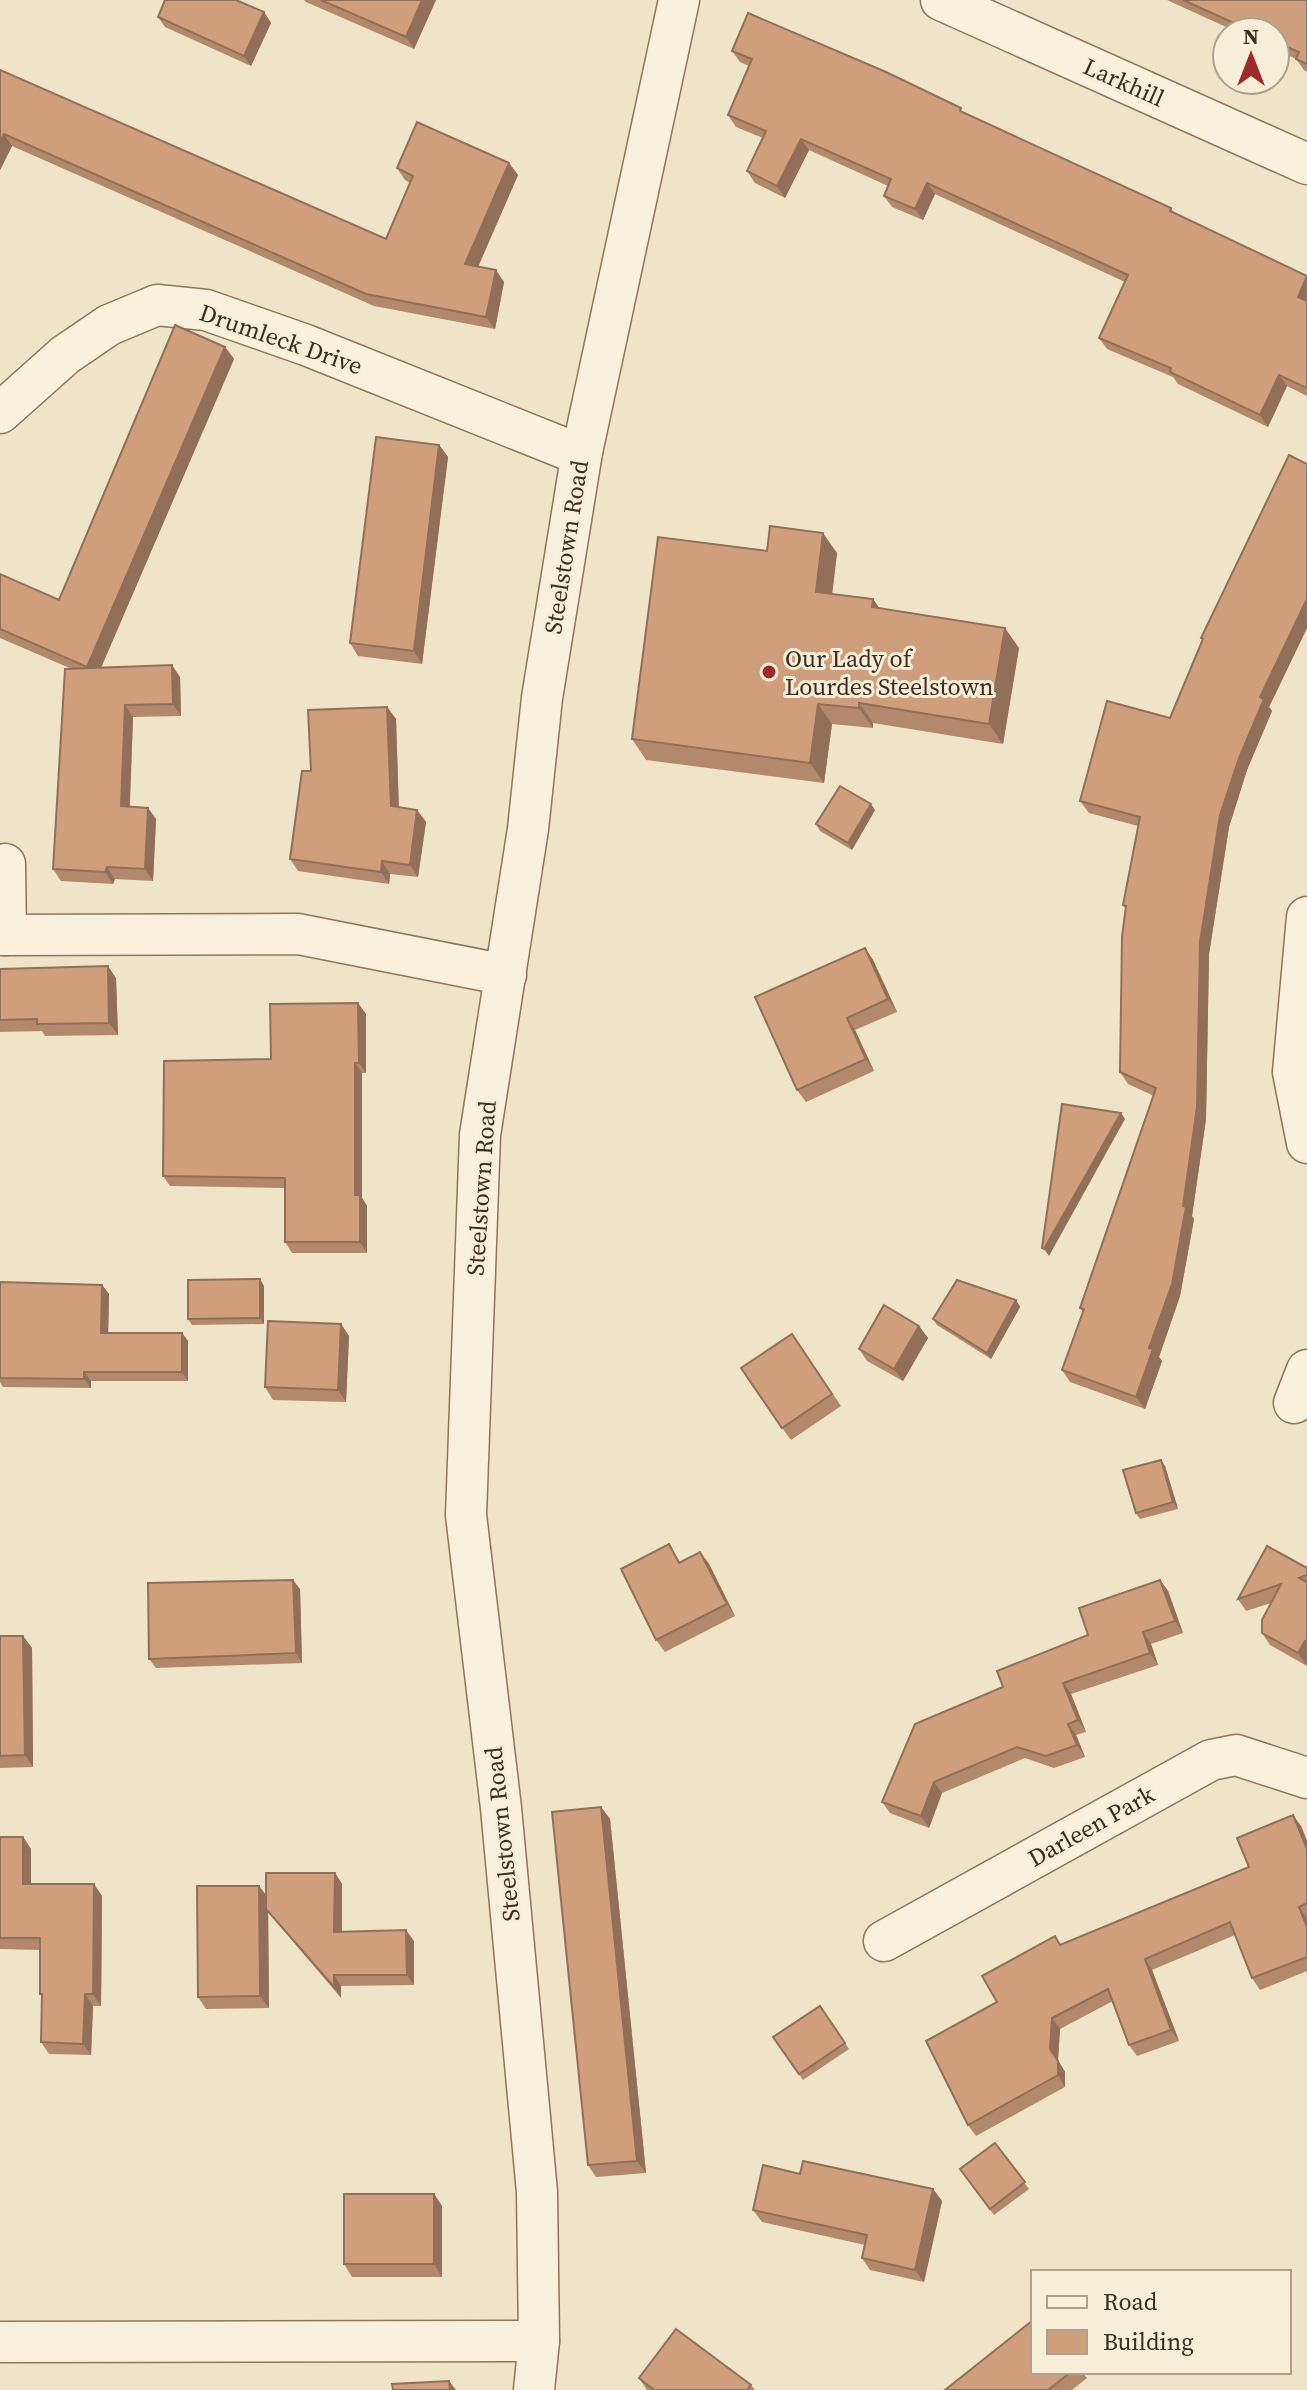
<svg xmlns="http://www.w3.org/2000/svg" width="1307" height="2390" font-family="'Source Serif 4',serif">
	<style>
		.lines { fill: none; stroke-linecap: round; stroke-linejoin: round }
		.street-casing { stroke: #8d765c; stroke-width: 43 }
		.street { stroke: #faf1dc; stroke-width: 40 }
		.wall { fill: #b2896c }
		.shaded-wall { fill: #916f58 }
		.building { fill: #cf9f7d; stroke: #916f58; stroke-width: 2 }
		.poi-dot { fill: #9e2a2b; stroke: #f7eed8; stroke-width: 3 }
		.labels { text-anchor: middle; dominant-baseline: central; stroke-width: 6; stroke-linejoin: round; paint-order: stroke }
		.street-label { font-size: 24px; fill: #3d2e20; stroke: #f7eed8 }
		.poi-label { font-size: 24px; fill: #3d2e20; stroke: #f7eed8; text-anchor: start }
	</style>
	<rect width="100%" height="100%" fill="#f0e4c8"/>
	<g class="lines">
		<defs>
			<g id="street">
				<path d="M941 0 1307 164"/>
				<path d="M0 413 65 355 109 325 157 305 206 310 306 345 566 449 582 452"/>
				<path d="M5 864 6 935"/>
				<path d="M1307 917 1293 1072 1307 1143"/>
				<path d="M0 935 298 934 506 975"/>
				<path d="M1294 1403 1307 1370"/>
				<path d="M884 1941 1211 1760 1236 1755 1307 1778"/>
				<path d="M0 2342 539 2341"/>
				<path d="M534 2390 539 2341 537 2192 501 1808 466 1515 480 1135 528 829 542 698 582 452 679 0"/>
			</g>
		</defs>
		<use href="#street" class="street-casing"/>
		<use href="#street" class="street"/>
	</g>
	<g class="wall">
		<path d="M304 0H436L414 49 306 2Z"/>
		<path d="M1167 0H1307V72L1304 70 1296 59 1275 49V32H1237Z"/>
		<path d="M264 12 271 23 251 66 165 27 158 17Z"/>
		<path d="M732 51 965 113 1171 208 1174 213 1307 276V396L1287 386 1268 427 1178 384 1173 377 1107 349 1099 338 1125 282 935 194 923 220 892 207 884 196 888 186 809 150 785 198 755 183 747 171 763 138 736 127 728 115 749 66 740 62Z"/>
		<path d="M0 70 386 239 410 183 405 180 397 168 509 163 518 175 478 267 504 282 495 329 374 306 12 146 0 170Z"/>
		<path d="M225 347 234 359 101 668 180 677 181 716 133 717 130 807 148 808 156 819 153 881 115 879 113 884 61 881 53 869 72 669 0 638V574L59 600Z"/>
		<path d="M439 445 448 457 422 664 358 656 350 643Z"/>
		<path d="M1307 464V628L1269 707 1272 711 1247 770 1229 827 1209 954 1206 1119 1192 1216 1194 1219 1180 1296 1159 1357 1162 1361 1145 1409 1070 1382 1062 1370 1083 1312 1080 1308 1154 1096 1128 1084 1120 1072 1125 908 1123 905 1138 826 1089 813 1080 801 1170 718 1203 640 1201 638Z"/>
		<path d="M767 551 837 553 832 594 873 599 879 608 1019 648 1003 744 873 723V728L832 724 824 783 646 760 632 739Z"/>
		<path d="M387 707 396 719 399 807 417 810 426 822 418 877 390 874 389 884 298 871 290 859 311 771Z"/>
		<path d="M875 810 852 850 820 831 816 824Z"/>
		<path d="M865 948 873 960 897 1012 855 1030 874 1071 806 1102 797 1090Z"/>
		<path d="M0 969 116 978 118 1035 45 1036 42 1031 0 1032Z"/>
		<path d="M366 1014V1073H362V1198L367 1206V1253H292L285 1242V1188L170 1186 163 1176 271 1059Z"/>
		<path d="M0 1282 102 1285 109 1294 108 1333H182L188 1341V1381H91V1388L3 1387 0 1382Z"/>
		<path d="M264 1286V1324L192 1325 188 1319Z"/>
		<path d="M1016 1300 1020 1307 991 1359 937 1325 933 1319Z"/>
		<path d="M341 1324 349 1336 346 1402 273 1400 265 1387Z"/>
		<path d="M919 1326 928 1338 903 1381 867 1361 859 1349Z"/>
		<path d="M792 1334 841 1406 791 1440 782 1428Z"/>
		<path d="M1161 1460 1165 1466 1178 1509 1140 1519 1136 1513Z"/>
		<path d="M669 1544 680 1562 700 1552 709 1564 735 1616 665 1652 656 1640Z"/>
		<path d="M1307 1568V1666L1270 1645 1262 1633 1271 1603 1246 1611 1238 1599Z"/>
		<path d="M1160 1580 1168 1591 1183 1633 1151 1644 1158 1665 1071 1694 1086 1732 1076 1735 1085 1757 1054 1768 1025 1758 942 1793 929 1828 890 1813 882 1802 1003 1687 1088 1635Z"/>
		<path d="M300 1589 302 1663 156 1668 149 1659Z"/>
		<path d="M0 1636H23L32 1648 33 1767 0 1768Z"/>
		<path d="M601 1807 610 1819 646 2173 596 2177 588 2165Z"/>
		<path d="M1301 1826 1307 1841V1971L1260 1990 1252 1978 1235 1935 1152 1970 1179 2041 1137 2056 1129 2045 1113 2001 1060 2029 1058 2060 1065 2072V2087L976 2136 968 2125 997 2002 1061 1945 1249 1867Z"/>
		<path d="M0 1837H23L31 1849V1884L102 1896 101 2006H93L91 2055 49 2054 41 2042 42 1998 40 1994V1950L0 1949Z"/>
		<path d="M335 1873 342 1884V1931L414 1941V1985L341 1986V1998L268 1912 269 2008 206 2009 198 1997 259 1886 266 1895Z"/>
		<path d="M820 2006 849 2049 803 2080 773 2037Z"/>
		<path d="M995 2143 1029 2189 994 2215 960 2169Z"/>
		<path d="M800 2174 933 2189 942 2201 924 2282 870 2270 862 2258 865 2245 762 2222 753 2210Z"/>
		<path d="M434 2194 442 2206V2277H352L344 2264Z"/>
		<path d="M1033 2372H1082L1087 2378 1072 2390H945Z"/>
		<path d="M639 2378 751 2385 755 2390H647Z"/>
	</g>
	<g class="shaded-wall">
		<path d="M422 0H436L414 49 406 37Z"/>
		<path d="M264 12 271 23 251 66 244 56Z"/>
		<path d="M4 134 12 146 0 170V141Z"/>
		<path d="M801 139 809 150 785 198 777 186Z"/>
		<path d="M509 163 518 175 474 276 465 264Z"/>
		<path d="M927 183 935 194 923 220 915 209Z"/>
		<path d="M496 270 504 282 495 329 486 317Z"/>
		<path d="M1307 277V306L1298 297Z"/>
		<path d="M225 347 234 359 96 679 87 667Z"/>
		<path d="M1279 375 1287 386 1268 427 1260 415Z"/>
		<path d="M439 445 448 457 422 664 414 651Z"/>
		<path d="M823 533 837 553 830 612 816 592Z"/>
		<path d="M873 599 887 619 872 607Z"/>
		<path d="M1307 599V628L1269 707 1272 711 1247 770 1229 827 1209 954 1206 1119 1192 1216 1194 1219 1180 1296 1159 1357 1162 1361 1145 1409 1136 1397 1183 1206 1200 942 1220 815 1260 697Z"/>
		<path d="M1005 628 1019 648 1003 744 989 724Z"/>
		<path d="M172 665 180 677 181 716 173 704Z"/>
		<path d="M859 703 873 723V728L859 708Z"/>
		<path d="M818 704 832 724 824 783 810 763Z"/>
		<path d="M125 705 133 717 129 818 121 806Z"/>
		<path d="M387 707 396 719 399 818 391 806Z"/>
		<path d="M871 804 875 810 852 850 848 843Z"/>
		<path d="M148 808 156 819 153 881 145 869Z"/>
		<path d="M417 810 426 822 418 877 410 865Z"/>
		<path d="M382 861 390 874 389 884 381 872Z"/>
		<path d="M107 867 115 879 113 884 105 872Z"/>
		<path d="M865 948 873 960 897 1012 888 999Z"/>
		<path d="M108 966 116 978 118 1035 109 1023Z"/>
		<path d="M358 1003 366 1014V1073L359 1063Z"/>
		<path d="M847 1018 855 1030 874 1071 866 1059Z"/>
		<path d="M355 1063 362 1073V1198L367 1206V1253L360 1242 355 1195Z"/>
		<path d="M1121 1113 1125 1119 1049 1256 1044 1249Z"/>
		<path d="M260 1279 264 1286V1324L260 1318Z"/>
		<path d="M102 1285 109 1294 108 1341 101 1333Z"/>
		<path d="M1016 1300 1020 1307 991 1359 987 1353Z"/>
		<path d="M341 1324 349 1336 346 1402 338 1390Z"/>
		<path d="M919 1326 928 1338 903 1381 894 1369Z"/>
		<path d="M182 1333 188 1341V1381L182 1372Z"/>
		<path d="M84 1372 91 1381V1388L84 1379Z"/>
		<path d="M1161 1460 1165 1466 1178 1509 1173 1502Z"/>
		<path d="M700 1552 709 1564 735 1616 727 1604Z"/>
		<path d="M293 1580 300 1589 302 1663 296 1653Z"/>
		<path d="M1160 1580 1168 1591 1183 1633 1175 1621Z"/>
		<path d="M1143 1632 1151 1644 1158 1665 1150 1653Z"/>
		<path d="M23 1636 32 1648 33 1767 25 1755Z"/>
		<path d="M1305 1641 1307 1644V1666L1298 1653Z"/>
		<path d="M1063 1683 1071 1694 1086 1732 1078 1720Z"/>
		<path d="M1068 1724 1076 1735 1085 1757 1077 1745Z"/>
		<path d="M934 1782 942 1793 929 1828 921 1816Z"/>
		<path d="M601 1807 610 1819 646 2173 637 2161Z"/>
		<path d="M1293 1815 1301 1826 1307 1841V1849Z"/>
		<path d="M23 1837 31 1849V1896L23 1884Z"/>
		<path d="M335 1873 342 1884V1942L334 1932Z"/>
		<path d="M94 1884 102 1896 101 2006 93 1994Z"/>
		<path d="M259 1886 268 1898 269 2008 260 1996Z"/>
		<path d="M1299 1907 1307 1919V1927Z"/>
		<path d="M406 1930 414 1941V1985L407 1975Z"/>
		<path d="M1145 1959 1152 1970 1179 2041 1171 2030Z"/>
		<path d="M334 1975 341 1986V1998L334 1987Z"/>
		<path d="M85 1994 93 2006 91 2055 83 2044Z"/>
		<path d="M1052 2018 1060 2029 1058 2060 1065 2072V2087L1058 2075 1050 2049Z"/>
		<path d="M933 2189 942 2201 924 2282 915 2270Z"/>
		<path d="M434 2194 442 2206V2277L434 2264Z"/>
		<path d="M449 2381 456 2390H450Z"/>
	</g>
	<g class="building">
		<path d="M165 0H236L264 12 244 56 158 17Z"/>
		<path d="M321 0H422L406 37Z"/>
		<path d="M1183 0H1307V64L1296 59 1299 52 1275 42V32H1254Z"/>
		<path d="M748 13 886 72 961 108 960 111 1171 208 1170 211 1307 276 1298 297 1307 301V388L1279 375 1260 415 1170 372 1171 368 1099 338 1128 275 927 183 915 209 884 196 891 179 801 139 777 186 747 171 766 131 728 115 752 59 732 51Z"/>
		<path d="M0 70 386 239 413 176 397 168 417 122 509 163 465 264 496 270 486 317 366 294 4 134 0 141Z"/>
		<path d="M175 325 225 347 87 667 0 629V574L59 600Z"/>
		<path d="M376 437 439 445 414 651 350 643Z"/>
		<path d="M1289 455 1307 464V599L1260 697 1264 699 1239 758 1220 815 1200 942 1197 1107 1183 1206 1186 1207 1172 1284 1149 1348 1153 1349 1136 1397 1062 1370 1084 1309 1080 1308 1156 1088 1120 1072 1122 937 1126 906 1123 905 1140 817 1080 801 1107 701 1170 718 1203 639 1201 638Z"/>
		<path d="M770 526 823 533 816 592 873 599 872 607 1005 628 989 724 859 703V708L818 704 810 763 632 739 658 537 767 551Z"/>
		<path d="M172 665 173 704 125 705 121 806 148 808 145 869 107 867 105 872 53 869 65 669Z"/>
		<path d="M387 707 391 806 417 810 410 865 382 861 381 872 290 859 302 771H311L308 710Z"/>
		<path d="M840 786 871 804 848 843 816 824Z"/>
		<path d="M865 948 888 999 847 1018 866 1059 797 1090 755 997Z"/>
		<path d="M108 966 109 1023 37 1024V1019L0 1020V969Z"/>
		<path d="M358 1003 359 1063H355V1195H360V1242H285V1178L163 1176 164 1061 271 1059 270 1004Z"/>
		<path d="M1062 1104 1121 1113 1044 1249 1042 1248Z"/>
		<path d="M260 1279V1318L188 1319V1280Z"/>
		<path d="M957 1280 1016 1300 987 1353 933 1319Z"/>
		<path d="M0 1282 102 1285 101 1333H182V1372H84V1379L0 1378Z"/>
		<path d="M884 1305 919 1326 894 1369 859 1349Z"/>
		<path d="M268 1321 341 1324 338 1390 265 1387Z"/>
		<path d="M792 1334 832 1394 782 1428 741 1368Z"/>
		<path d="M1161 1460 1173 1502 1136 1513 1123 1470Z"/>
		<path d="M669 1544 679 1563 700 1552 727 1604 656 1640 621 1569Z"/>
		<path d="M1267 1546 1307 1568V1575L1299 1578 1307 1582V1642L1305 1641 1298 1653 1262 1633V1620L1281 1584 1238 1599Z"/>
		<path d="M293 1580 296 1653 149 1659 148 1583Z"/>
		<path d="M1160 1580 1175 1621 1143 1632 1150 1653 1063 1683 1078 1720 1068 1724 1077 1745 1046 1756 1017 1747 934 1782 921 1816 882 1802 915 1724 1003 1687 997 1671 1088 1635 1079 1608Z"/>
		<path d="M0 1636H23L25 1755 0 1756Z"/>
		<path d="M601 1807 637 2161 588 2165 552 1812Z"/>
		<path d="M1293 1815 1307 1849V1903L1299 1907 1307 1927V1957L1252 1978 1230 1922 1145 1959 1171 2030 1129 2045 1108 1989 1052 2018 1050 2049 1058 2061V2075L968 2125 926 2041 997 2002 982 1976 1055 1936 1060 1945 1249 1867 1237 1838Z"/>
		<path d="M0 1837H23V1884H94L93 1994H85L83 2044 41 2042 42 1994H40V1938H0Z"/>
		<path d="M266 1873H335L334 1932 406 1930 407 1975H334V1987L266 1909Z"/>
		<path d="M197 1886H259L260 1996 198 1997Z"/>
		<path d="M820 2006 845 2043 799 2074 773 2037Z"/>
		<path d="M995 2143 1025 2182 990 2209 960 2169Z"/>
		<path d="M803 2161 933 2189 915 2270 862 2258 867 2235 753 2210 763 2165 800 2174Z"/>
		<rect x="344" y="2194" width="90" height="70"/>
		<path d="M1033 2320V2372H1071L1048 2390H945Z"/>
		<path d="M676 2329 751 2385 747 2390H654L639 2378Z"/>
		<path d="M449 2381 450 2390H393L392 2384Z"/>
	</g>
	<circle class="poi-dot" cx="769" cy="672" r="8"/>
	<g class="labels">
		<g class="street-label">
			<text transform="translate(1124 82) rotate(24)">Larkhill</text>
			<text transform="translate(281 339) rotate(19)">Drumleck Drive</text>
			<text transform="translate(566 547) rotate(-81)">Steelstown Road</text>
			<text transform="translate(481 1188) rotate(-86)">Steelstown Road</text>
			<text transform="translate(1091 1826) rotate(-29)">Darleen Park</text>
			<text transform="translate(502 1834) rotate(-96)">Steelstown Road</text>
		</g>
		<g class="poi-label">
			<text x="785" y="658">Our Lady of<tspan x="785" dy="28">Lourdes Steelstown</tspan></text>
		</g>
	</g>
	<rect x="1031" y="2270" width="260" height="104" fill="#f7eed8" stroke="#ada18e" stroke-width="2"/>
	<rect x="1047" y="2296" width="40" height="12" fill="#faf1dc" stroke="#ada18e" stroke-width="2"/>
	<text x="1103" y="2310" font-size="24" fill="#3d2e20">Road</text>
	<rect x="1047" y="2330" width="40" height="24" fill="#cf9f7d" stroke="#ada18e" stroke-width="2"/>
	<text x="1103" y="2350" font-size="24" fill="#3d2e20">Building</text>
	<g transform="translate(1251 56)"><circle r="38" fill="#f7eed8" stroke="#ada18e" stroke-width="2"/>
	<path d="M0-6L14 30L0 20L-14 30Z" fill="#9e2a2b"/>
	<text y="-12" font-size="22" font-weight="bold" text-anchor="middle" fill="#3d2e20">N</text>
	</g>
</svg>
